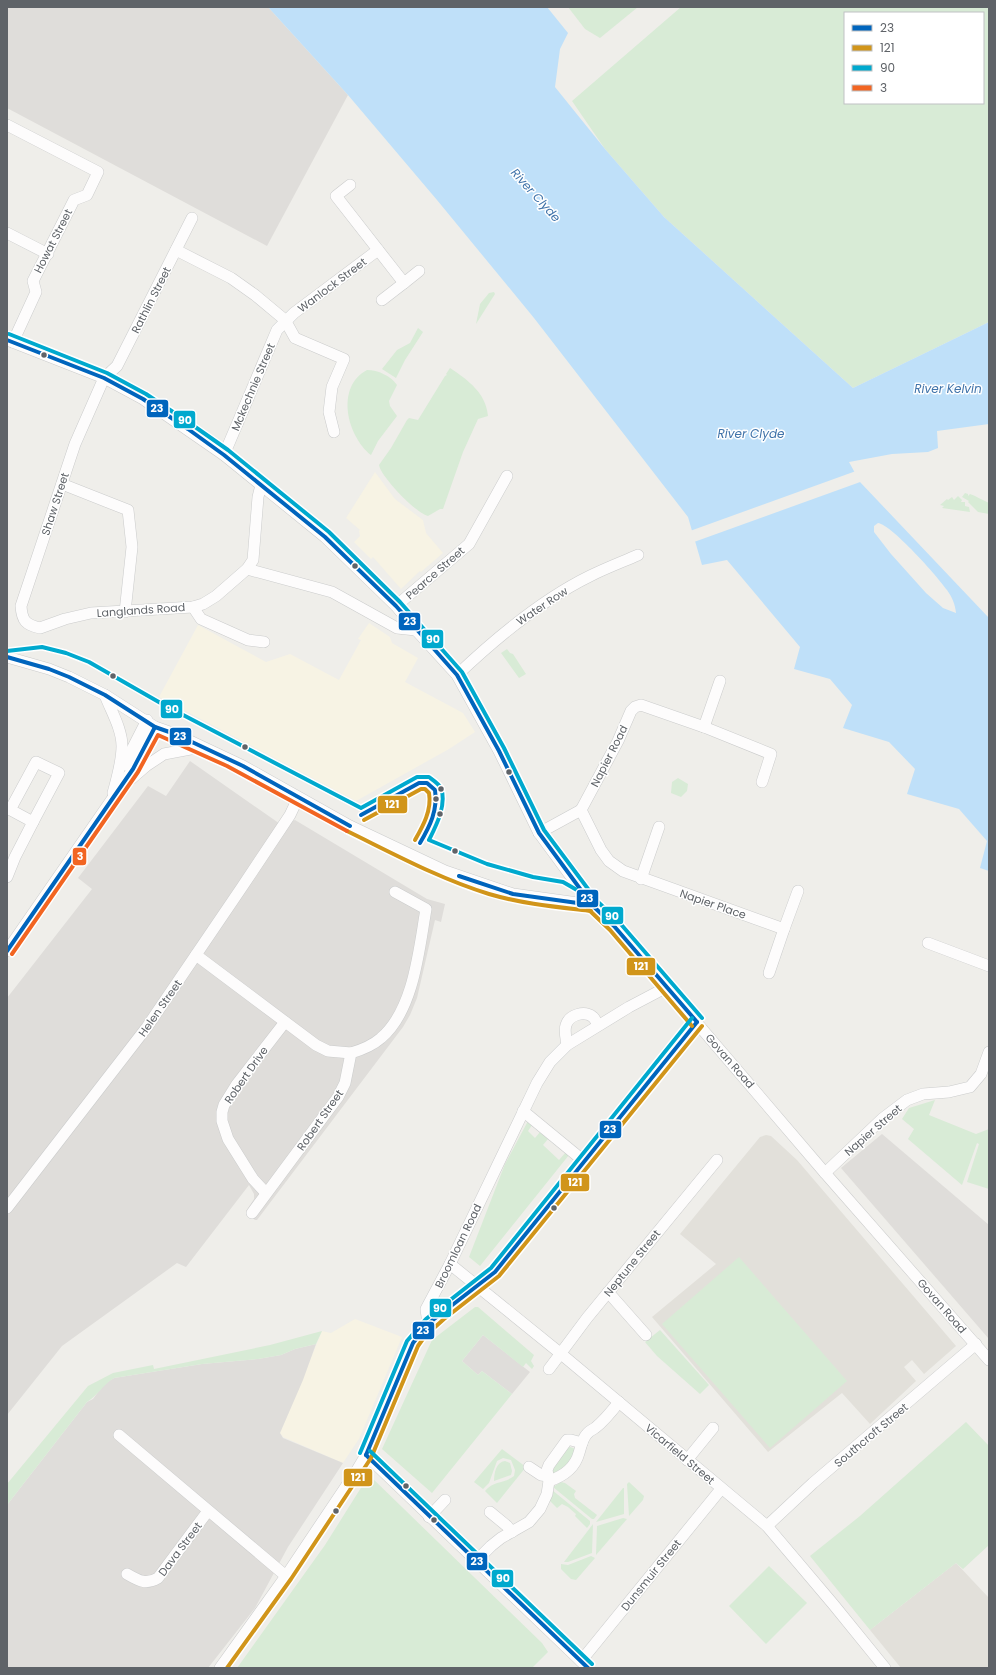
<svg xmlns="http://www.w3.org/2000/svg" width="996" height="1675" font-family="Poppins,sans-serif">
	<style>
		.commercial { fill: #f7f3e4 }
		.industrial { fill: #dfddda }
		.education { fill: #e2e0da }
		.green { fill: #d8ebd6; fill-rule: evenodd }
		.water { fill: #bfe0f9; fill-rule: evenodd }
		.pier { fill: #efeeea }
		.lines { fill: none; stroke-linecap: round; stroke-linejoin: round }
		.minor-casing { stroke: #cbcccc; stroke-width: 12 }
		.minor { stroke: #fdfcfc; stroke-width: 11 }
		.bus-1-casing { stroke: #fff; stroke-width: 7 }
		.bus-2-casing { stroke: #fff; stroke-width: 7 }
		.bus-3-casing { stroke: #fff; stroke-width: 7 }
		.bus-4-casing { stroke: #fff; stroke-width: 7 }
		.bus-1 { stroke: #0065bd; stroke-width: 4 }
		.bus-2 { stroke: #d1951a; stroke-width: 4 }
		.bus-3 { stroke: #00a9ce; stroke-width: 4 }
		.bus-4 { stroke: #f26522; stroke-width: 4 }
		.bus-dot { fill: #5f6368; stroke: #fff; stroke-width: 1.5 }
		.labels { text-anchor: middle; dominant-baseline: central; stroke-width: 3; stroke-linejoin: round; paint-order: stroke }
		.street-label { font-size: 11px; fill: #5f6368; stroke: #fff }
		.water-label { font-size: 12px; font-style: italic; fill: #4174aa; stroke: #fff }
		.line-badge { stroke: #fff; stroke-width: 1.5 }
		.badge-label { font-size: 11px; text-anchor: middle; font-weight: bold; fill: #fff }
	</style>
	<rect width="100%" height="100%" fill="#efeeea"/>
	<g class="commercial">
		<path d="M375 472 395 499 423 520 426 533 443 553 421 572 420 571 401 589 373 557 371 559 354 542 360 536 359 531 360 530 346 518Z"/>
		<path d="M369 623 390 637 392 643 418 658 405 682 463 713 475 732 449 749 356 801 159 697 198 625 266 662 290 654 339 680 361 640 358 639Z"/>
		<path d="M355 1319 402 1337 359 1439 343 1463 283 1437 280 1433 322 1331 331 1333Z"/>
	</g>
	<g class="industrial">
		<path d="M7 7H268L348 95 267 246 7 108Z"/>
		<path d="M190 761 283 826 295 820 427 899 445 904 441 922 435 920 417 998 410 1015 403 1027 257 1220H255L246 1211 254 1199V1194L249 1185 186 1267 177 1263 62 1346 7 1415V998L92 889 78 878 148 786 166 796Z"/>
		<path d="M882 1134 989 1225V1339L841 1168Z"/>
		<path d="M483 1335 530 1372 512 1394 482 1371 478 1375 462 1361Z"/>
		<path d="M316 1344 303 1380 280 1433 283 1438 343 1463 288 1547 255 1608 208 1668H7V1505L87 1402 93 1399 104 1384 114 1378 202 1364 258 1359 281 1355 295 1349Z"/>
	</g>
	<g class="education">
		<path d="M766 1135 771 1136 797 1160 956 1346 924 1374 912 1360 904 1367 916 1381 870 1424 842 1393 768 1452 652 1317 716 1264 680 1234 760 1137Z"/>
		<path d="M956 1563 989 1598V1668H901L870 1630Z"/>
	</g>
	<g class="green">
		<path d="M568 7H638L600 38 585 29Z"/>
		<path d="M681 7H989V322L853 388 664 217 605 149 572 101ZM845 13H983V103H845Z"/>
		<path d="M494 292 495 294 476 324 480 304 489 293Z"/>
		<path d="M418 328 423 332 405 360 396 378 382 369 397 350 410 343Z"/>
		<path d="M450 368C468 380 486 393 488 416L478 419 463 452 443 509H440L428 516C416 513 381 477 379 465L391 448 407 420 409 418 418 420 445 376 447 375 446 374Z"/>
		<path d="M367 370C378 370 391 376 397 385L389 401 390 406 397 416 378 441 371 455C347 436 335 387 367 370Z"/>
		<path d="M965 493 968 494V496L970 494C976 496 982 500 989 503V514L978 512 968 502 969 501 962 497Z"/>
		<path d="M958 496 962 500 961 502H965V506L969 507 970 512 942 508 944 506 940 505 947 499 948 500 952 497 954 500Z"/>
		<path d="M507 649 510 653 513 654 526 674 519 678 501 653Z"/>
		<path d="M678 778 688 784 687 791 681 797 671 793 672 782Z"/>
		<path d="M935 1100 929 1115 976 1134 989 1129V1189L967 1182 979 1144 977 1143 962 1185 908 1139 914 1129 902 1119 909 1108Z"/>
		<path d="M528 1121 532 1125 528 1131 535 1138 540 1132 548 1139 543 1145 559 1160 566 1152 569 1155 480 1266 469 1257 505 1164Z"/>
		<path d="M739 1257 847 1381 770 1448 662 1324Z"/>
		<path d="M475 1307H478L534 1355 531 1361 534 1366 532 1369 526 1363 523 1367 483 1335 462 1361 478 1375 482 1371 512 1394 432 1493 382 1449 432 1340Z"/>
		<path d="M660 1330 709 1385 700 1394 657 1356 645 1342Z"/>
		<path d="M322 1331 316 1344 295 1349 281 1355 258 1359 202 1364 114 1378C103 1385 97 1396 87 1402L7 1505V1484L88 1386 113 1373 153 1365 154 1369 270 1345Z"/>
		<path d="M966 1422 989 1446V1545L963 1569 956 1563 870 1630 810 1556 860 1516Z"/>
		<path d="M570 1447 576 1449 569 1464 554 1475 552 1470 567 1448Z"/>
		<path d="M502 1449 526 1467 497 1503 485 1491C494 1480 504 1484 514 1476L515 1470 511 1460 503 1458 497 1461 489 1483 483 1489 474 1482Z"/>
		<path d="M505 1461 510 1463 512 1471 511 1475 494 1481C494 1473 496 1462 505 1461Z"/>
		<path d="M369 1475 542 1643 548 1652 532 1668H237L325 1545Z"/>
		<path d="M561 1482 565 1483 576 1491 574 1494 575 1498 597 1515 594 1519H592L553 1487Z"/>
		<path d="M629 1482 644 1496 643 1500 629 1516 627 1484Z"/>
		<path d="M624 1488V1514L596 1522 623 1488Z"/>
		<path d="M552 1490 590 1521V1524L587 1528 575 1516 576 1514 568 1507 562 1504 557 1508 549 1500Z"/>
		<path d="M623 1518 627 1519 596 1555 597 1526Z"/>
		<path d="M593 1524 592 1553 568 1562H564Z"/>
		<path d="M591 1556 595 1558 576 1580 571 1579 561 1569V1564L568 1565Z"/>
		<path d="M769 1566 807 1603 766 1644 729 1606Z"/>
	</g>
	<path class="water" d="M268 7H547L568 33 560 49 555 87 605 149 664 217 853 388 989 322V424L937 431 938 448 928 452 892 454 849 462 860 482 989 618V871L980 868 987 841 959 809 907 794 915 769 889 742 843 728 852 705 830 679 794 669 800 647 727 560 702 565 688 517 534 318 437 200 348 95ZM878 523C892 525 938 577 947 590 952 597 955 604 956 613L943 608 926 593 891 554 874 532V526Z"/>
	<path class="pier" d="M856 471 863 481 694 542 690 531Z"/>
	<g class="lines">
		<defs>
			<g id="minor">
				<path d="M7 125 98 172 87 195 74 200 33 281 36 292 13 342"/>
				<path d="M350 185 336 196 404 283 419 271"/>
				<path d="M192 218 117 366 104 378 75 444 21 606C22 621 26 625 40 628L65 619 91 613 193 607 203 604 216 596 247 569 253 560 258 497 261 485"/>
				<path d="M7 233 48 254"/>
				<path d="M176 250 231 278 255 295 285 320 295 338 344 359 332 387 329 412 334 432"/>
				<path d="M382 300 404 283"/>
				<path d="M7 340 104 378 143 399 224 455 325 537 396 606 416 630 457 675 499 751 539 833 592 905 614 926 825 1173 989 1360"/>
				<path d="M224 455 277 330 294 313 378 250"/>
				<path d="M62 484 128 510 132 547 125 612"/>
				<path d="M247 569 332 592 397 628 416 630"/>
				<path d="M396 606 469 544 507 476"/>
				<path d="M193 607 201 619 248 640 264 642"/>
				<path d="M7 657 49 669 69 677 105 695 155 727 175 734 243 766 350 826 445 871 513 894 592 905"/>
				<path d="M457 675C497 637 541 600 590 576 606 568 622 562 638 555"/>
				<path d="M105 695C111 711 122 729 122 746 122 762 117 778 113 793"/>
				<path d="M704 727 720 681"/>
				<path d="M124 765 147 720"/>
				<path d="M131 779 146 766 164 754 201 747"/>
				<path d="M7 808 33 822 59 773 36 762 10 810"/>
				<path d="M581 810 618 741 631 711 635 707 641 705 704 727 771 754 762 782"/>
				<path d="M539 833 581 810 601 850 609 861 623 871 784 929 798 891"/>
				<path d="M7 877 15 857 33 822"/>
				<path d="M641 879 659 827"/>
				<path d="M928 943 989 966"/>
				<path d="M7 951 133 769 155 727"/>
				<path d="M196 955 316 1045 328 1051 351 1053"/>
				<path d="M769 973 784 929"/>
				<path d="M567 1045C566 1039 564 1031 566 1025 569 1015 584 1010 593 1017 595 1019 597 1023 598 1025"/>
				<path d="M523 1111 585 1162"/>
				<path d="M825 1173 882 1119 907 1100 923 1094 949 1092 970 1087 981 1074 989 1052"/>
				<path d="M266 1193 253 1179 228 1139 222 1121V1112L224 1105 237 1084 285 1022"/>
				<path d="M7 1208 147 1027 242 887 290 815 298 798"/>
				<path d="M252 1213 338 1097 345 1083 351 1053C361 1050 372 1046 381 1038 414 1010 419 949 426 909L395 892"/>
				<path d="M450 1264 560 1353 767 1526 833 1604 885 1668"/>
				<path d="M608 1292 646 1335"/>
				<path d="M428 1324 426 1309 450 1264 537 1083 550 1062 567 1045 629 1007 667 987"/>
				<path d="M549 1369 587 1318 717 1160"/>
				<path d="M119 1435 286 1576"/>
				<path d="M366 1455 588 1668"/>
				<path d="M687 1460 713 1428"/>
				<path d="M529 1467 541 1475 548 1476"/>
				<path d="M549 1481C564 1476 575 1468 579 1453 581 1447 582 1440 586 1435 589 1431 591 1430 595 1428 604 1421 612 1411 619 1402"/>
				<path d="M490 1512 507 1526 512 1532"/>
				<path d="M429 1517 445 1500"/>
				<path d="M767 1526 813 1483 976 1344"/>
				<path d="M476 1561 491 1546 501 1538 529 1522 540 1509 547 1494 549 1481 547 1470 549 1465 567 1440H571L582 1443"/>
				<path d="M127 1574C139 1581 146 1585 158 1578L208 1511"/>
				<path d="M581 1661 721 1489"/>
				<path d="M220 1668 286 1576 357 1470 366 1455 413 1343C430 1314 470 1296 495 1272L697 1022"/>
			</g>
		</defs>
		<use href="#minor" class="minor-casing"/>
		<use href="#minor" class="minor"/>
		<defs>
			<g id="bus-1">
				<path d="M7 340 104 378 143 399 188 429 224 455 325 537 396 606 457 675 499 751 539 833 592 905 614 926 697 1022"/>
				<path d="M7 657 49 669 69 677 105 695 155 727 175 734 243 766 350 826"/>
				<path d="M361 815 419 783H427L435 790C438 810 430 826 420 843"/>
				<path d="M459 876 513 894 592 905"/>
				<path d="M7 951 133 769 155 727"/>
				<path d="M366 1455 413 1343 429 1323 495 1272 697 1022"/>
				<path d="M366 1455 588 1668"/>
			</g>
			<g id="bus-2">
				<path d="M364 820 421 789H425L429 793C432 810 423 826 415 840"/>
				<path d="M347 831C394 854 440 879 489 894 523 904 557 907 591 911"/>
				<path d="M588 909 610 930 692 1026"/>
				<path d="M227 1668 291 1579 371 1458 418 1346 425 1336 444 1319 499 1276 702 1026"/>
			</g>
			<g id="bus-3">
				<path d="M9 334 107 373 146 394 191 424 228 450 329 532 400 602 462 672 504 748 544 830 597 901 619 922 702 1018"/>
				<path d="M7 651 42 647 66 653 89 662 164 705 361 808 417 777H429C433 780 439 784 441 788 447 805 436 826 429 840L487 864 533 877 563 882 596 901"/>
				<path d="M370 1451 592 1664"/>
				<path d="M360 1453 407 1341 426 1319 491 1268 692 1018"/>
			</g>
			<path id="bus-4" d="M12 954 138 772 158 735 227 766 347 831"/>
		</defs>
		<use href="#bus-1" class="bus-1-casing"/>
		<use href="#bus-2" class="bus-2-casing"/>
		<use href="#bus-3" class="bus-3-casing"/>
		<use href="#bus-4" class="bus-4-casing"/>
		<use href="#bus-1" class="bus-1"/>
		<use href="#bus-2" class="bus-2"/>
		<use href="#bus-3" class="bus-3"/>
		<use href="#bus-4" class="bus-4"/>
	</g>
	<g class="bus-dot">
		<circle cx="44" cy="355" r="3.5"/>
		<circle cx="355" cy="566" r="3.5"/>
		<circle cx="113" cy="676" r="3.5"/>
		<circle cx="245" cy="747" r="3.5"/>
		<circle cx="509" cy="772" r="3.5"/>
		<circle cx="441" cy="789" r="3.5"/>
		<circle cx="436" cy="799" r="3.5"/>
		<circle cx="440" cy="814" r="3.5"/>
		<circle cx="455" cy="851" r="3.5"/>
		<circle cx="554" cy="1208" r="3.5"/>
		<circle cx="406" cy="1486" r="3.5"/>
		<circle cx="336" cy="1511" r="3.5"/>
		<circle cx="434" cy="1520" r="3.5"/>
	</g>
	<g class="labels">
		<g class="street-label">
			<text transform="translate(53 241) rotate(-63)">Howat Street</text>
			<text transform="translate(332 285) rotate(-37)">Wanlock Street</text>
			<text transform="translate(151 300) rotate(-63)">Rathlin Street</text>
			<text transform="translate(253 387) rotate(-67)">Mckechnie Street</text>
			<text transform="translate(55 504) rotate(-72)">Shaw Street</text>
			<text transform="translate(435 573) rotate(-41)">Pearce Street</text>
			<text transform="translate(542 606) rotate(-34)">Water Row</text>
			<text transform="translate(141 610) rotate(-4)">Langlands Road</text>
			<text transform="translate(609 756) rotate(-63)">Napier Road</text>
			<text transform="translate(713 904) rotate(19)">Napier Place</text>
			<text transform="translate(160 1008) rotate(-55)">Helen Street</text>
			<text transform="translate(730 1061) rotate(49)">Govan Road</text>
			<text transform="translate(246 1075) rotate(-55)">Robert Drive</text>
			<text transform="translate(320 1120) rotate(-55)">Robert Street</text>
			<text transform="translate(873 1130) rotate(-41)">Napier Street</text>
			<text transform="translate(458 1246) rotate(-64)">Broomloan Road</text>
			<text transform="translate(632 1263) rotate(-51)">Neptune Street</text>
			<text transform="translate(942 1306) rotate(49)">Govan Road</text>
			<text transform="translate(871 1435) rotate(-40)">Southcroft Street</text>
			<text transform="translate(680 1454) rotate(40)">Vicarfield Street</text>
			<text transform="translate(180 1549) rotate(-53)">Dava Street</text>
			<text transform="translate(651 1575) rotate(-51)">Dunsmuir Street</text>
		</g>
		<g class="water-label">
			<text transform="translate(536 195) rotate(48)">River Clyde</text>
			<text x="948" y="388">River Kelvin</text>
			<text x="751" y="433">River Clyde</text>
		</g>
	</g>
	<g class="line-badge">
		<rect x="146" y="399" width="23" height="19" rx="4" fill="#0065bd"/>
		<rect x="173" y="410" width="23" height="19" rx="4" fill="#00a9ce"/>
		<rect x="398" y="612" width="23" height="19" rx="4" fill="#0065bd"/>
		<rect x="421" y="629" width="23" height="20" rx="4" fill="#00a9ce"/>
		<rect x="160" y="699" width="23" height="20" rx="4" fill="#00a9ce"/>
		<rect x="169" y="727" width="23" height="19" rx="4" fill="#0065bd"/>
		<rect x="377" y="795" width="31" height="19" rx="4" fill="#d1951a"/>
		<rect x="72" y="847" width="15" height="19" rx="4" fill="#f26522"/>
		<rect x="576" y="889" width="23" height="19" rx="4" fill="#0065bd"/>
		<rect x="601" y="906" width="23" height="19" rx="4" fill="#00a9ce"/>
		<rect x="626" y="957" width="30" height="19" rx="4" fill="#d1951a"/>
		<rect x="599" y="1120" width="23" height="19" rx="4" fill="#0065bd"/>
		<rect x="560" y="1173" width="30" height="19" rx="4" fill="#d1951a"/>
		<rect x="429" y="1298" width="23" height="20" rx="4" fill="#00a9ce"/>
		<rect x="412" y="1321" width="23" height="19" rx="4" fill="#0065bd"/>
		<rect x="343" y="1468" width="30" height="19" rx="4" fill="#d1951a"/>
		<rect x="466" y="1552" width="22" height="19" rx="4" fill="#0065bd"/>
		<rect x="491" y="1569" width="23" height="19" rx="4" fill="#00a9ce"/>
	</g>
	<g class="badge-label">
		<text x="157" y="412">23</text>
		<text x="185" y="424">90</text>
		<text x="410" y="625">23</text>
		<text x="433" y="643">90</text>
		<text x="172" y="713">90</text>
		<text x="180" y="740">23</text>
		<text x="392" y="808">121</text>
		<text x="80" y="860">3</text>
		<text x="587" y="902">23</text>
		<text x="612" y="920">90</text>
		<text x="641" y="970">121</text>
		<text x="610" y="1133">23</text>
		<text x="575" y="1186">121</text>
		<text x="440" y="1312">90</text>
		<text x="423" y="1334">23</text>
		<text x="358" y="1481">121</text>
		<text x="477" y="1565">23</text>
		<text x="503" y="1582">90</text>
	</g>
	<rect width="996" height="1675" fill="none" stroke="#5f6368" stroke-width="16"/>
	<rect x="844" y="12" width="140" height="92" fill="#ffffff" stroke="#bfc1c3"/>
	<rect x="852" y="25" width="20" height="6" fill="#0065bd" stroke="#bfc1c3"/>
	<text x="880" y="32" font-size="12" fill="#5f6368">23</text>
	<rect x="852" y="45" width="20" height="6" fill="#d1951a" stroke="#bfc1c3"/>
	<text x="880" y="52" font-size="12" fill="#5f6368">121</text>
	<rect x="852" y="65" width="20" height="6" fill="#00a9ce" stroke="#bfc1c3"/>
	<text x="880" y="72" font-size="12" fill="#5f6368">90</text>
	<rect x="852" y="85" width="20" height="6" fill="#f26522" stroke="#bfc1c3"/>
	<text x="880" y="92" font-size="12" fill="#5f6368">3</text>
</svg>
